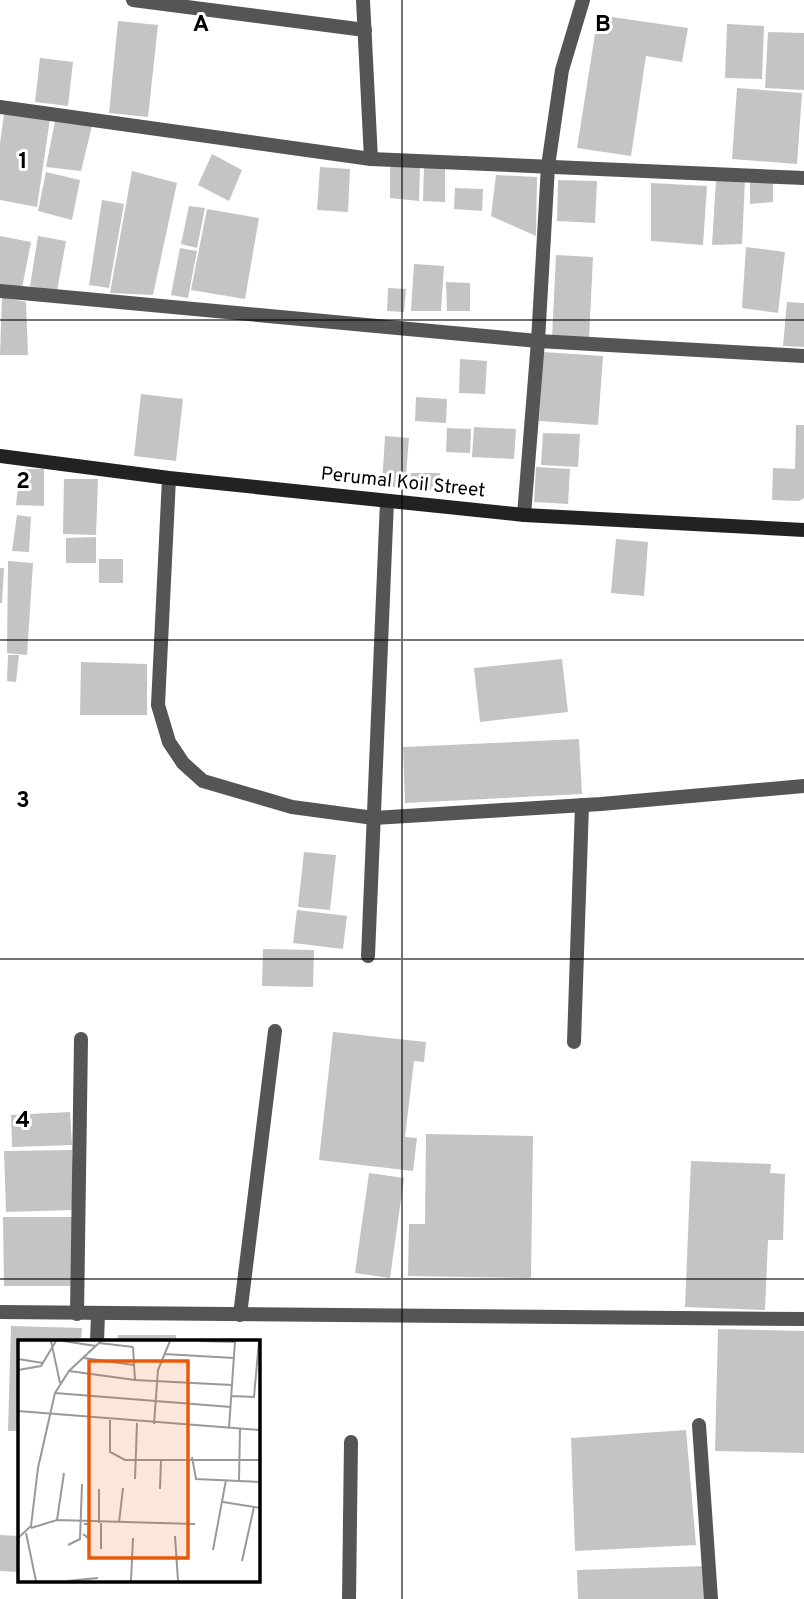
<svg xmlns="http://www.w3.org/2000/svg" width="804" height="1599" font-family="Overpass,sans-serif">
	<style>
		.building { fill: #c4c4c4 }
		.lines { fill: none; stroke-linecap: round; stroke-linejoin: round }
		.lane { stroke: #555; stroke-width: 14 }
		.street { stroke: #555; stroke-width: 14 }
		.secondary { stroke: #222; stroke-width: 14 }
		.grid { fill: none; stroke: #000; stroke-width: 2; stroke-opacity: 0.55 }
		.labels { text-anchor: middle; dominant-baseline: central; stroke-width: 6; stroke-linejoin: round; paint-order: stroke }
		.street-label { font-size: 19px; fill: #000; stroke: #fff }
		.inset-road { fill: none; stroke: #999; stroke-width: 2 }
		.view { fill: #e8590c; fill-opacity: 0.15; stroke: #e8590c; stroke-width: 3.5 }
		.inset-edge { fill: none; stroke: #000; stroke-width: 3.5 }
		.grid-label { font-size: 23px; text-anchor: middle; font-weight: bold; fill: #000; stroke: #fff; stroke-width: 6; stroke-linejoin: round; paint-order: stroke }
	</style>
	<rect width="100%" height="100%" fill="#fff"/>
	<g class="building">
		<path d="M598 15 688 28 682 62 646 56 631 156 577 148Z"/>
		<path d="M118 21 158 25 148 117 109 113Z"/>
		<path d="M727 24 764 26 762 79 725 78Z"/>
		<path d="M768 32 804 33V90L765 88Z"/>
		<path d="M40 58 73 62 68 106 35 102Z"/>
		<path d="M737 88 802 93 797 164 732 159Z"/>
		<path d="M4 114 50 119 37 207 0 200V143Z"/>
		<path d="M55 121 92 126 81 171 46 167Z"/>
		<path d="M212 154 242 170 229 201 198 185Z"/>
		<path d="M390 164 420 165 419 201 390 198Z"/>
		<path d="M320 167 350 169 348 212 317 210Z"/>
		<path d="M424 167H445V202L423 201Z"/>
		<path d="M132 171 177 183 153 295 110 293Z"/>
		<path d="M46 172 80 180 72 220 38 211Z"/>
		<path d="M496 175 537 177 536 236 491 216Z"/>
		<path d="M750 179 773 180V202L750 204Z"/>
		<path d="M558 180 597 181 595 223 557 221Z"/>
		<path d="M716 180H745L742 244 712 245Z"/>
		<path d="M651 183 707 186 703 245 651 241Z"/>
		<path d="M455 188 483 189 482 211 454 209Z"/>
		<path d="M102 200 124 204 109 288 89 285Z"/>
		<path d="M189 206 205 208 197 248 181 244Z"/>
		<path d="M207 209 259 218 245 299 191 290Z"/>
		<path d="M0 236 31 242 22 288 0 284Z"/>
		<path d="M38 236 66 241 57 291 30 286Z"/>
		<path d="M746 247 785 252 778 313 742 308Z"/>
		<path d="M180 248 197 251 188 298 171 295Z"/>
		<path d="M556 255 593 257 589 339 552 338Z"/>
		<path d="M414 264 444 266 441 311H411Z"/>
		<path d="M446 282 470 283V311H447Z"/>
		<path d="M388 288 406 289 404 312 387 311Z"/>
		<path d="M2 297 26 302 28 355H0Z"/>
		<path d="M787 302 804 303V347L783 346Z"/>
		<path d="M543 352 603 356 598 425 539 421Z"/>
		<path d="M460 359 487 361 485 394 459 393Z"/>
		<path d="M141 394 183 399 176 461 134 456Z"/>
		<path d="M416 397 447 399 446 423 415 421Z"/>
		<path d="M796 425H804V498L799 501 772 500 773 468 795 469Z"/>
		<path d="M474 427 516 429 514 459 472 457Z"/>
		<path d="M447 428 471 429 470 453 446 452Z"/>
		<path d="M543 433 580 434 578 467 541 465Z"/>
		<path d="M385 436 409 438 405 488 382 486Z"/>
		<path d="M536 467 570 469 568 504 534 502Z"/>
		<path d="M20 469H44V506L16 505Z"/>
		<path d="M410 473H440V490L410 489Z"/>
		<path d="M64 479H98L96 535 63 534Z"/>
		<path d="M17 515 31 517 29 552 12 551Z"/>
		<path d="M96 537V563H66V538Z"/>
		<path d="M616 539 648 542 644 596 611 593Z"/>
		<rect x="99" y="559" width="24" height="24"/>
		<path d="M8 561 33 563 27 655 7 653Z"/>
		<path d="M0 568H4L2 603H0Z"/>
		<path d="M8 655H19L16 682 7 681Z"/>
		<path d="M562 659 568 712 480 722 474 668Z"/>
		<path d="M81 662 147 664V715H80Z"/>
		<path d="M579 739 582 794 405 803 403 747Z"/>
		<path d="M304 852 336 855 330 910 298 907Z"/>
		<path d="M297 910 347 916 343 949 293 943Z"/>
		<path d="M263 949 314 950 313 987 262 986Z"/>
		<path d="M333 1032 426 1042 424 1062 414 1061 405 1137 417 1138 413 1171 319 1160Z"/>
		<path d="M70 1112 72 1145 12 1147 11 1115Z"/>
		<path d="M426 1134 533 1136 531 1278 408 1276 409 1224H425Z"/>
		<path d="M72 1150 73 1210 6 1212 4 1151Z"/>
		<path d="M691 1161 771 1164 770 1173 785 1174 783 1240H768L765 1310 685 1307Z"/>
		<path d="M369 1173 404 1178 390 1278 355 1273Z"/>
		<path d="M3 1217H72L73 1286H4Z"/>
		<path d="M11 1326 82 1328 81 1342H19V1431H8Z"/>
		<path d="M718 1329 804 1331V1453L715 1451Z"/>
		<path d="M118 1335H176V1342H117Z"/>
		<path d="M686 1430 696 1545 575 1551 571 1438Z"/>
		<path d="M0 1535 19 1536V1572L0 1571Z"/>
		<path d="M706 1566 707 1599H578L577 1570Z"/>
	</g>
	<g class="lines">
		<g class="lane">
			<path d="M574 1042 582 805"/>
			<path d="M77 1314 81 1039"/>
			<path d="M240 1315 275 1031"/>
		</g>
		<g class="street">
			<path d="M133 0 365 30"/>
			<path d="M363 0 371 159"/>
			<path d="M0 107 371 159 804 178"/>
			<path d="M0 291 538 341 804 356"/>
			<path d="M169 478 158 705 169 742 183 763 203 781 292 807 374 818 601 804 804 786"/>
			<path d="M524 515 538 341 548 166 562 70 583 0"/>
			<path d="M368 956 387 501"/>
			<path d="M0 1312 804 1319"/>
			<path d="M97 1342 98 1314"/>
			<path d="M699 1425 711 1599"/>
			<path d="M349 1599 351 1442"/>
		</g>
		<path class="secondary" d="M0 456 169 478 524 515 804 530"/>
	</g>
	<path class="grid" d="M402 0V1599M0 320H804M0 640H804M0 959H804M0 1279H804"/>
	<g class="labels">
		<g class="street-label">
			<text transform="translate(403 483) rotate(6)">Perumal Koil Street</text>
		</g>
	</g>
	<g transform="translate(18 1340)">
		<rect width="242" height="242" fill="#fff"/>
		<path class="inset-road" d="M33 1 42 43M45 1 78 6M182 1 217 2M81 3 115 7M115 7 117 40M146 14 216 18M66 18 116 25M0 19 25 23M0 30 23 26 38 1M51 31 117 40 214 45M37 53 213 67M214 56 236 57 241 1M0 71 242 90M92 80V112L107 120H242M136 84 140 30 152 1M211 88 217 1M174 117 178 139 242 142M117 139 119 83M221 140 222 89M142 149 143 120M205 162 242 168M39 180 46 133M81 183V149M101 183 105 148M13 188 39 180 177 184M8 193 18 241M65 194 70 198 71 184H66M157 196 160 241M0 198 13 186 20 128 37 53 51 31 83 1M50 205 62 199 64 144M83 209V183M195 210 208 140M224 221 236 167M49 241 80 238M113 241 115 198"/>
		<path class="view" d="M71 21H170V218H71Z"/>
		<rect width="242" height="242" class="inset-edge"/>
	</g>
	<g class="grid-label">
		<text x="201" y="31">A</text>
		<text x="603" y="31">B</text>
		<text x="23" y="168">1</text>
		<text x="23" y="488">2</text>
		<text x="23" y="807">3</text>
		<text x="23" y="1127">4</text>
	</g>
</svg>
